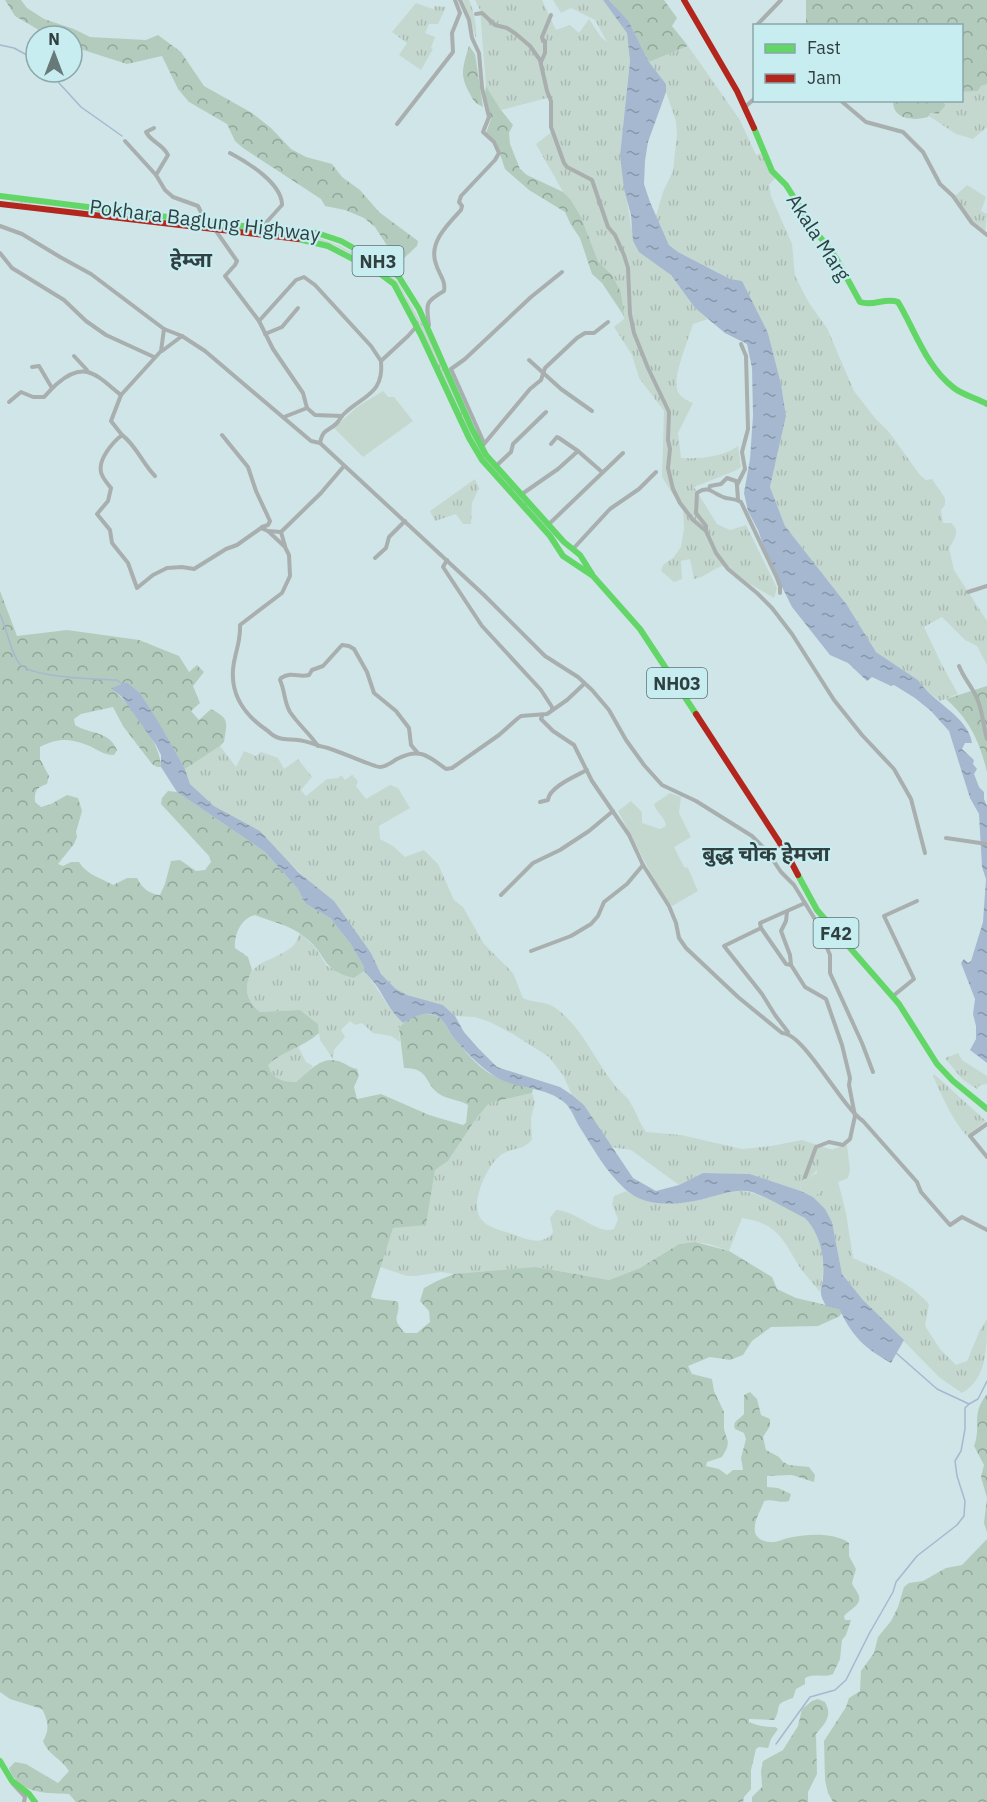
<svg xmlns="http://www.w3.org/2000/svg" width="987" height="1802" font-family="'IBM Plex Sans','Noto Sans Devanagari',sans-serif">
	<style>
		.grass { fill: url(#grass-tufts) }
		.forest { fill: url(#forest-crowns) }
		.park { fill: #c5d8cf }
		.water { fill: url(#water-ripples) }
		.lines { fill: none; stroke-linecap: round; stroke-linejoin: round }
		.stream { stroke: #a5b8d0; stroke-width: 1.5 }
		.street { stroke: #a8afae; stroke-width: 4 }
		.fast { stroke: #63d668; stroke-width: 6 }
		.jam { stroke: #b3261e; stroke-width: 6 }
		.labels { text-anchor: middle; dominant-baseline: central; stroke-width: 4.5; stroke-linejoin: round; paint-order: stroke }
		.shield { fill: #c7edf0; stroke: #5d7375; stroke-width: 1.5 }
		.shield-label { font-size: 18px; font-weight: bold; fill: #303f40 }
		.street-label { font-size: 20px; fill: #303f40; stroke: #c7edf0 }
		.neighbourhood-label { font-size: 21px; font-weight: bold; fill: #303f40; stroke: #c7edf0 }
	</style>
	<defs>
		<pattern id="grass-tufts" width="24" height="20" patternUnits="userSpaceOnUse" patternTransform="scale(1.5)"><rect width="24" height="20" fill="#c5d8cf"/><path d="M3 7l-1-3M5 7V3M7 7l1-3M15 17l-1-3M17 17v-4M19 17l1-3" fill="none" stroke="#aabab3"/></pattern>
		<pattern id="forest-crowns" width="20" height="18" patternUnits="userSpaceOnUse" patternTransform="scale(1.5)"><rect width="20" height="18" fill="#b2cbbc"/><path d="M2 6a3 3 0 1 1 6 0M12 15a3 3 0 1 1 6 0" fill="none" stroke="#91a69a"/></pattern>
		<pattern id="water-ripples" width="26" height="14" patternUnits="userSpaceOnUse" patternTransform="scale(1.5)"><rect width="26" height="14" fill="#a5b8d0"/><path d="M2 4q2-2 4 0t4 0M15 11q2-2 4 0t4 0" fill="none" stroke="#8797aa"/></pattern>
	</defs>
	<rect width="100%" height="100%" fill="#d0e5e7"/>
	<g class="grass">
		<path d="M463 0H469C474 12 477 25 476 38Z"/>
		<path d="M475 0H542L556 30 570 25 579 33 589 19 601 37 607 42 595 20 571 8 561 13 553 0H603L627 32 630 61 620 155 631 226 659 265 671 275 695 308 708 319 693 324C689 339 671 379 678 392 681 398 688 401 693 403L678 433 681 458C699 459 723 457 738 446L741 467 737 470 694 487 717 524 730 530 746 525 777 588 774 598 750 584 725 565C713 568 706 577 694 579L690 559 681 561 682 579 674 582 661 571 663 565 673 558 681 547 684 529 683 510 662 477 664 411 639 378 632 355 614 327 624 319 621 292 612 275 598 261 581 217 563 192 536 144 554 130C550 120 554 108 551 97L501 110 486 86 480 10Z"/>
		<path d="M416 3 433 9 435 6 446 7 438 24H429L425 33 435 37 431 48 433 49 421 70 399 55 407 43 392 32Z"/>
		<path d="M688 46 740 120 756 155 764 152 776 177 769 185 771 196 792 244 795 276 809 303 827 328 854 391 875 418 889 432 920 475 926 480 932 479 945 498V505L941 510 943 523H951C961 531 954 540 949 548L954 570 987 621V665L977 646 965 640 942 617 924 627 941 663 958 694 940 701 922 687 918 680 876 652 847 605 785 526 770 487 786 416 781 384 768 333 730 279 678 252 669 245 656 216 663 192 673 171 677 134 676 121 666 92V84L649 62Z"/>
		<path d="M987 84V127L973 139 956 134 929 116 930 113 936 115 945 103 944 101 962 100V92L978 91 981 86Z"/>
		<path d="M967 185 986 197 981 211 987 214 985 232 969 217 955 196Z"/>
		<path d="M12 199 319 238 340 246 385 270 398 282 423 326 472 433 533 512 560 543 551 535 478 451 404 295 395 281 384 272 333 244 58 206 11 202Z"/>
		<path d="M475 479 479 488 472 503 471 524H463L456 514 435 521 430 511Z"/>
		<path d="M220 746 236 767 244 751 256 756 261 752 278 758 284 769 298 759 312 777 301 790 306 796 327 779 338 778 341 775 345 780 352 775 358 781 356 786 366 799 390 785 398 788 410 808 379 826 380 839 393 846 405 857 424 850 438 864 454 900 463 907 484 944 513 973 523 998C532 1003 545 1001 554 1007 581 1025 594 1059 613 1083 618 1091 627 1095 631 1104 637 1113 639 1123 646 1132L681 1135 742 1149 771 1146 802 1140 833 1150C817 1160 824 1172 800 1182L801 1191 750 1174 703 1173 679 1185 631 1150 611 1147 584 1105 572 1095 563 1075 549 1057 513 1034 490 1022 475 1017 455 1016 443 1005 407 995 396 989 381 974 371 953 349 924 315 887 282 856 260 831 214 806 190 784 185 769Z"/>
		<path d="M300 933 315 947 327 966 354 978 364 971C379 988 386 1008 403 1023L399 1028 400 1042 391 1036 373 1033 362 1023 355 1025 350 1021 341 1030 345 1037 334 1050 333 1059 320 1040 318 1024 300 1010 260 1012C252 1005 247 1000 247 988 246 960 277 961 293 946 296 943 298 937 300 933Z"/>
		<path d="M301 1044 299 1048 306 1062 313 1066C309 1071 304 1077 299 1080 286 1088 271 1077 267 1065L275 1057Z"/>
		<path d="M958 1053 962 1060 987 1076V1084L980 1085 977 1089 962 1079 945 1058Z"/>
		<path d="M934 1074 986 1121 967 1136C952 1120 942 1096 933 1076Z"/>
		<path d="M532 1093 535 1102 531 1119 532 1140C521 1151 516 1147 504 1153 490 1160 477 1190 477 1205 477 1226 495 1228 512 1234 526 1239 543 1247 553 1232L550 1218 556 1210C577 1211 598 1235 614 1229L618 1219 612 1204 614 1196 626 1191C653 1207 676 1206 706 1198 715 1196 724 1192 733 1191 758 1189 784 1208 805 1218 824 1238 826 1267 820 1292 813 1283 803 1273 797 1263 782 1237 775 1223 742 1218L729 1251 709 1244 695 1242 679 1244 640 1268 609 1280 536 1267 454 1274 441 1272 416 1276H407L380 1267 393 1227 426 1225 435 1169 448 1161 475 1120 489 1102Z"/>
		<path d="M838 1181 846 1213 853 1258C880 1270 909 1281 929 1304L925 1326 940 1349 956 1365 967 1361 980 1330 987 1319C987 1348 987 1379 962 1393L940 1378 863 1300 842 1274 832 1222 813 1197 828 1186Z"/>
	</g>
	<g class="forest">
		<path d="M5 0H21L27 8 44 19 74 29 90 37 146 40 158 35 181 52 204 86 252 113 271 128 291 149 306 157 332 164 342 177 360 190 379 212 418 241 417 246 403 259 386 244 375 227 364 218 345 210 325 206 321 199 243 148 235 141 227 124 189 102 178 89 162 56 127 64 77 48 72 46V36H49L15 16Z"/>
		<path d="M609 0H664L677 18 672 26 688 46 649 62 628 20Z"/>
		<path d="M806 0H987V84L981 86 978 91 962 92V26L806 25Z"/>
		<path d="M469 46 475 54 483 107C475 103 474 102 470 94 459 75 463 66 469 46Z"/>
		<path d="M486 86 501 110 513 125 509 133 510 144 520 169 527 175 563 192 570 199 581 217 598 261 612 275 621 292 624 316 602 283 592 274 580 238 571 225 565 212 529 190 505 169 496 142 486 133 491 119 485 94Z"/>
		<path d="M893 100 944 101 945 106 938 114 930 113 928 117C914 121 892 120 893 100Z"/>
		<path d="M0 591 17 636 67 630 139 640 179 656 189 672 197 665 204 672 193 686 200 703 191 711 199 720 211 709C230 719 227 722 224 742L220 746 185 769 140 693 127 682 112 688C130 705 161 742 161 767H157L152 764 123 726 113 707 81 714 74 719 75 725C91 735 108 730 117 750L114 755C103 755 97 749 87 745 68 738 57 738 40 747V759L49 776 47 784C37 787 34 791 35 802L41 807 51 804 67 795 78 798 82 811 76 832 77 837 74 844 58 864 63 866 71 862H79C87 875 101 878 113 885L127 878H137C142 888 149 894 160 895L165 884 171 861 180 860 196 871 205 870 211 862 209 856 161 804 162 798 168 791 177 792 265 852 297 888 306 904 330 918 350 943 364 967V971L354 978C320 970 328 955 306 938 291 925 272 922 255 915 241 918 234 935 235 948L248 957 252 970C243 987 246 1001 260 1012L300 1010 318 1024 319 1033C304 1047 282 1051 268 1065 272 1079 282 1082 296 1082 311 1071 322 1053 343 1063 348 1065 351 1068 357 1069L359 1076 354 1087 357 1099 381 1094 429 1115 463 1125 466 1123 468 1105C460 1100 450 1100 441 1095 423 1084 431 1068 404 1068L399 1028C408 1016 426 1009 440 1018 446 1023 448 1031 453 1037 462 1047 471 1059 482 1068 497 1080 515 1084 533 1089L532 1093 489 1103 475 1120 448 1161 435 1170 426 1225 393 1228 371 1297C379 1301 389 1299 398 1302 401 1318 389 1316 405 1333H417L430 1322 429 1311 420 1301 424 1288 437 1281 454 1274 523 1268 536 1267 609 1280 640 1268 679 1244 695 1242 729 1251 772 1277 777 1289 796 1298 839 1308 841 1313 840 1316 818 1326 771 1327 752 1341 743 1355 730 1360 710 1357 688 1366 692 1374 712 1379 714 1391 724 1412V1429L728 1442 727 1448 722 1457 707 1462 706 1466 719 1469 727 1475 733 1470H743L741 1458 746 1439 744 1433 735 1429C732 1421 739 1420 744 1414V1395L750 1392 757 1399 761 1415 770 1419V1426L763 1437 766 1450 779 1457 783 1462 789 1465 809 1467 815 1475 814 1482 792 1475 767 1476V1487L778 1488 791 1494 789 1501C780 1504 773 1498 764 1501 761 1511 753 1521 755 1532 756 1538 764 1542 770 1542 776 1543 783 1539 788 1538 806 1534 834 1532 849 1543V1556L856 1569 852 1583C853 1587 856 1589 857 1592 865 1604 850 1609 844 1616L845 1620H851L846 1635 842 1640 840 1659 833 1674C824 1678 814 1673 805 1678V1684L796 1689 793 1698C771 1705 783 1707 774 1720L749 1719V1722C758 1726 766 1727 775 1727L778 1729 771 1739 768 1748 759 1747 756 1749 751 1770V1789L744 1797 743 1802H76L69 1794C45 1793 18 1794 9 1768L15 1762 26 1764 58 1783 69 1771C61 1758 48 1755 43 1741 50 1730 48 1720 42 1709L10 1699 0 1692Z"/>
		<path d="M987 686V772C980 742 969 719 946 699Z"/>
		<path d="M987 1394V1532L984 1523 987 1498 981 1477 984 1465 974 1446C982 1425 970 1415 987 1394Z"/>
		<path d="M987 1539V1802H833L828 1793 825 1780 824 1741 846 1707 849 1698 860 1691 861 1671 874 1653 878 1637 891 1621 898 1607 904 1587 909 1583 923 1581 946 1568 962 1565Z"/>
		<path d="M818 1699 825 1702C833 1716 825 1723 816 1734L817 1774 808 1792V1802H752V1797L762 1787 761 1771 763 1761 783 1750 798 1726 802 1709 812 1701Z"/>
	</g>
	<g class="park">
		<path d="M383 391 388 397H394L413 421 363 457 334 428 357 407Z"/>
		<path d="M670 793 681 797 679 813 691 837 674 847 684 867 688 868 698 891 672 906 662 894 618 811 631 801 642 812V823L660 829 666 826C665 816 656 813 654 804Z"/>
		<path d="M847 1145 850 1170 848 1178 828 1186 813 1197 801 1191 800 1182 817 1173C816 1157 833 1147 847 1145Z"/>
	</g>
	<g class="water">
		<path d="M603 0H609L628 20 649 62 666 84V92L648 142 645 161 644 184 650 202 669 245 678 252 730 279 742 281 768 333 781 384 786 416 770 487 785 526 847 605 876 652 918 680C931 701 969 717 972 743H965L962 749 974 760 973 764 977 769 974 774 979 787 984 792V799L987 806V1063L970 1050 976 1039V1026L973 1014 975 999 961 963 964 959 968 963 971 961 983 922 986 879 982 867 979 814 970 798 949 731 931 711 915 698 894 685 891 686 872 677 867 681 848 663 830 655 792 607 768 559 758 530 748 511 744 493 750 459 753 416 752 368 747 344 725 333 695 308 671 275 639 252 633 241 631 215 624 189 620 155 630 61 627 33Z"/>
		<path d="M127 682 140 693 159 723 185 769 190 784 214 806 260 831 298 872 334 901 371 953 381 974 396 989 407 995 443 1005 455 1016 464 1032 478 1048 497 1067 560 1087 572 1095 584 1105 633 1178 656 1191 679 1185 703 1173 750 1174 801 1191 813 1197 825 1209 832 1222 842 1274 863 1300 904 1340 891 1363C863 1347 854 1338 839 1309L826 1306C824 1302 821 1297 821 1293 820 1288 823 1283 823 1278 825 1258 820 1233 805 1218 790 1211 767 1197 752 1192 737 1188 722 1194 707 1198 681 1205 646 1209 625 1189 606 1172 593 1148 579 1126 575 1119 571 1108 565 1103 545 1085 514 1090 493 1075 478 1065 465 1051 453 1037 448 1031 445 1020 437 1016 424 1010 414 1017 403 1023 392 1013 387 1003 380 991 375 983 369 977 364 971V967L350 943 330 918 306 904 297 888 265 852 177 792 161 767V755L156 745 122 697 111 688Z"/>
	</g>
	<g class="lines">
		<g class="stream">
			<path d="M0 45 14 48 36 60"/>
			<path d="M49 72 81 107 122 136"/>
			<path d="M0 614C6 626 12 658 21 665 35 678 97 679 117 680L122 684"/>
			<path d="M895 1352 937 1389 969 1404 978 1399 987 1381"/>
			<path d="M776 1744 810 1697 835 1690 846 1680 869 1634 893 1592 896 1582 917 1556 957 1525 964 1516 965 1501 957 1476 955 1461 961 1451 965 1429V1408L969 1404"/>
		</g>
		<g class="street">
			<path d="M476 14 482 13 495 25 507 28 516 34 530 46 540 60 547 91 551 101V127L564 163 567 167 592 180 608 227 615 235 624 255 628 268 630 314 634 333 648 368 669 412 668 440 670 449 668 468 673 489 680 503 693 520 706 531 716 553 728 569 757 593 772 608 792 634 834 700 862 735 894 769 911 799 925 853"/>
			<path d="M756 26 781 0"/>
			<path d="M541 62 545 53V41H543L542 37 551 15"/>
			<path d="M840 100 866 122 903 132 923 152 940 184 953 196 972 223 987 235"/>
			<path d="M745 107 754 99"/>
			<path d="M397 124 453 52 452 33 460 13 455 0"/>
			<path d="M154 128 146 132C151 142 163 144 168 155L156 175 165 190 173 197 198 206 206 222"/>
			<path d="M125 141 156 175"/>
			<path d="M230 153C247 162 282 183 282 205L263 226"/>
			<path d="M0 226 22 234 60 257 91 274 164 329 182 336 205 351 311 441 320 443 484 595 545 656 578 677 592 690 609 710 626 740 644 765 662 785 696 801 752 836 767 851 781 872 794 885 805 903 760 923 761 928 786 964 791 965 805 987 826 999 842 1045 850 1078 849 1085 855 1116 850 1139 843 1145 829 1142 816 1147 805 1177"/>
			<path d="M216 231 237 261 235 265 225 276 259 321 273 349 303 393 307 408 315 415 342 416"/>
			<path d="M0 253 12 268 64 300 86 321 106 335 154 357"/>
			<path d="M259 321 296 280 304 277 315 285 371 346 381 361"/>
			<path d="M429 325C426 303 425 302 444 291 446 280 439 275 436 264 428 243 448 224 461 210L462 206 459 202 461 196 495 160 499 153 494 142 483 132 489 117 482 88 479 53 472 38 469 20 460 0"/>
			<path d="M164 329 161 351 121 395 111 421 122 435C113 442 98 459 101 472 102 478 108 484 111 488L108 501 97 514 110 530 112 543 128 563 137 588 153 575 167 568 182 567 194 569 226 549 237 545 261 528 268 531 281 532 321 493 344 466"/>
			<path d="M265 334 282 327 298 308"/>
			<path d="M162 351 182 336"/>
			<path d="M74 356 87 370"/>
			<path d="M529 360 561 389 592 411"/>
			<path d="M32 367 39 366 52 388"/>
			<path d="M9 402 21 392 33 397H44C49 392 53 387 58 383 86 359 98 377 121 395"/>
			<path d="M284 417 307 408"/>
			<path d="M122 435C136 445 142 463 155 476"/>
			<path d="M222 435 248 467 256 491 270 521 268 525 262 527"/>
			<path d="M320 443C323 428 328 432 337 423 340 419 342 415 346 412 365 395 384 393 381 361L408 336 416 327"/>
			<path d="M484 443 451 369 465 359 531 297 562 272"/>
			<path d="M484 444 530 389 541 380 545 368 577 338 585 333H594L608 322"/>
			<path d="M551 444 557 437 559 438 578 451 602 472"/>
			<path d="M496 466 511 452 513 444 546 412"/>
			<path d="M709 489 710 486 721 484 727 478 736 481 737 485"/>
			<path d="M522 494 558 469 578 451"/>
			<path d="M738 500 737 485 745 469 742 452 748 429 746 356 741 344"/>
			<path d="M548 525 623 453"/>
			<path d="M706 530V526L696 513 697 493C709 484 714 495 726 498 731 499 736 499 741 502L777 578 780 586V593"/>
			<path d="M268 531 285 547 289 555 290 576 282 593 240 625C241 643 234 654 233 670 231 697 247 717 268 731 271 734 275 737 279 738 285 740 292 739 298 740 307 741 316 745 324 747 335 749 376 768 380 767 386 767 392 762 397 759 420 747 428 756 446 769L452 768 499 735 517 719 521 716 547 714 567 700 584 684"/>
			<path d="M281 532 285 546"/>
			<path d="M573 549 610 509 639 489 656 472"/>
			<path d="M375 558 386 548 389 537 405 521"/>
			<path d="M447 560 443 567 482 626 541 690 552 707V710"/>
			<path d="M968 592 987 586"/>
			<path d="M959 666C964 679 974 689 978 701 983 713 983 726 987 739"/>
			<path d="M542 716 541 719 553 731 574 745 592 781 629 835 643 865 669 906 676 923 679 938 686 948 738 997 782 1033C804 1033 840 1105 863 1121L917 1182 921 1192 950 1225 962 1217 987 1230"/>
			<path d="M318 746C309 733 298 724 290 712 284 702 285 691 280 680L281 678C293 671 298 678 309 675L312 670 323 666 342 645 349 646 354 649 367 672 374 693 396 711 409 728 411 745 417 752"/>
			<path d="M540 802 548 800C549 787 576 776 587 770"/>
			<path d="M946 838 987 844"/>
			<path d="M768 851 781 846"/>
			<path d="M501 895 533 863 560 850 589 831 613 811"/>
			<path d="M805 903 816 921 830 955V973L862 1043 873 1072"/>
			<path d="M787 912 786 921 781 931 790 955 791 965"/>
			<path d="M761 928 724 946 762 994 775 1015 788 1032"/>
			<path d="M531 951 571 936 591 924 598 916 604 902 627 884 643 865"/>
			<path d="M893 996 914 979 884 916 917 901"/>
			<path d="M987 1124 970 1136 987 1157"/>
			<path d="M13 1784 25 1797 24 1802"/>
		</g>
		<g class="fast">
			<path d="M754 128 772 171 786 185 814 229 836 258 860 302C873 307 885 297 898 302 915 330 926 367 954 388 963 395 976 398 987 404"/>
			<path d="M0 196 223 224 317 233 341 241 386 266 399 277 419 309 472 429 486 455 564 542 580 555 592 574"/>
			<path d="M298 239 328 246 378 272 394 284 421 335 469 438 482 460 550 536 563 556 593 576 640 629 696 714"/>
			<path d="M798 875 817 910 899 1004 937 1064 953 1081 987 1109"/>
			<path d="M0 1761 12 1781 29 1794 35 1802"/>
		</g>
		<g class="jam">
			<path d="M684 0 737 91 754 128"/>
			<path d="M0 204 298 239"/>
			<path d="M696 714 787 854 798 875"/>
		</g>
	</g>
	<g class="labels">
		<g class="shield">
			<rect x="352.5" y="246" width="51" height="30" rx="4.5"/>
			<rect x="647" y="668" width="60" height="30" rx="4.5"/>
			<rect x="813.5" y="918" width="45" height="30" rx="4.5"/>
		</g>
		<g class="shield-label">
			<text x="378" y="261">NH3</text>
			<text x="677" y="683">NH03</text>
			<text x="836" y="933">F42</text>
		</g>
		<g class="street-label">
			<text transform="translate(205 220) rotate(7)">Pokhara Baglung Highway</text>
			<text transform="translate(819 237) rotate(57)">Akala Marg</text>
		</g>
		<g class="neighbourhood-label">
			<text x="191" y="259">हेम्जा</text>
			<text x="766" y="853">बुद्ध चोक हेमजा</text>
		</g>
	</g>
	<rect x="753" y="24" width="210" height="78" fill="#c7edf0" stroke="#8ba7aa" stroke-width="1.5"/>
	<rect x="765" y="44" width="30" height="9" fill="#63d668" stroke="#8ba7aa" stroke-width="1.5"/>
	<text x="807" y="54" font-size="18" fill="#303f40">Fast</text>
	<rect x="765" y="74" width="30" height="9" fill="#b3261e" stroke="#8ba7aa" stroke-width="1.5"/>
	<text x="807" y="84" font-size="18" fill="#303f40">Jam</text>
	<g transform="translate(54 54)"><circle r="28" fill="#c7edf0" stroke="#8ba7aa" stroke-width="1.5"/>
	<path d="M0-4.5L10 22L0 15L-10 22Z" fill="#68797a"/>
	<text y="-9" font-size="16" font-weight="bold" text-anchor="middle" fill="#303f40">N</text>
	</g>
</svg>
